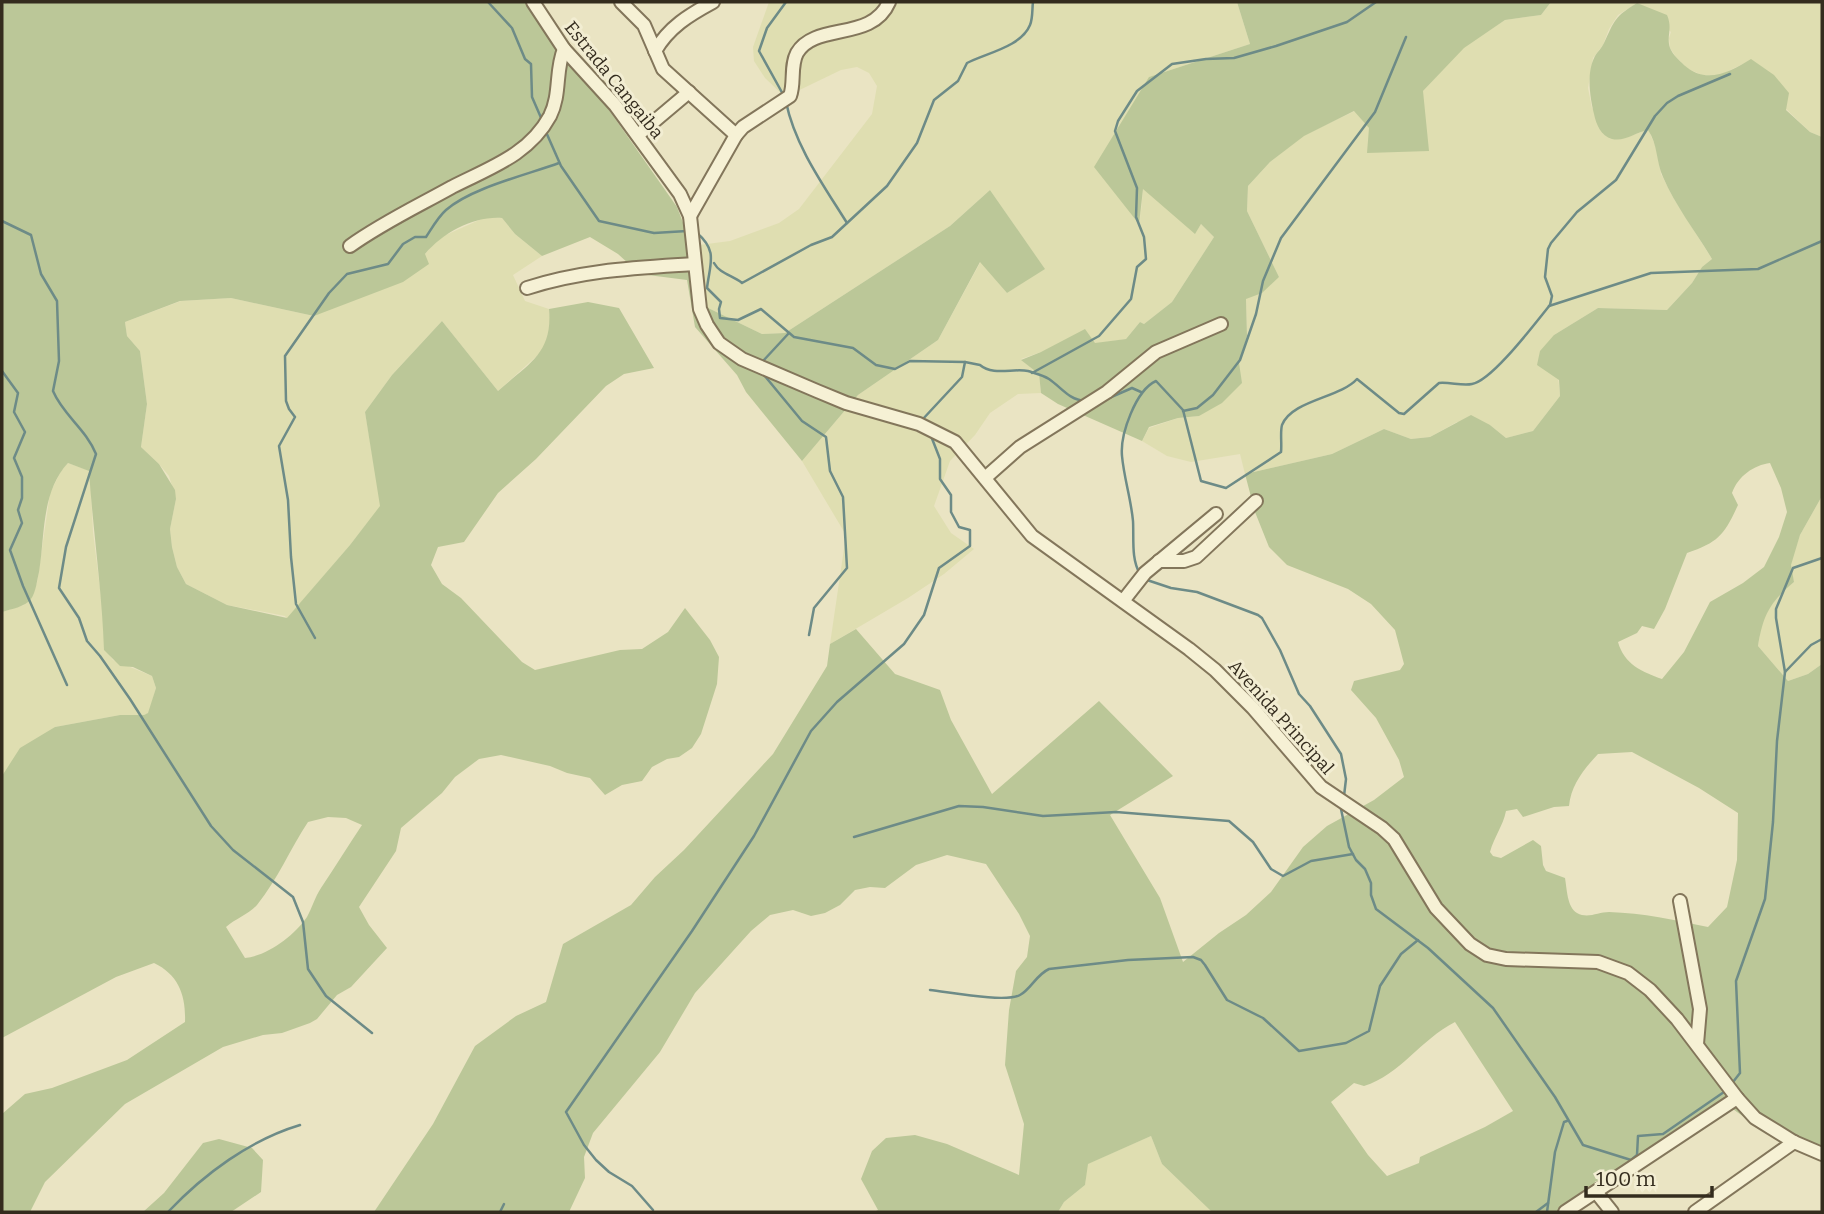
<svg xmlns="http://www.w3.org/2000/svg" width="1824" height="1214" font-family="Bitter,serif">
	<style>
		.farmland { fill: #dfdeb1 }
		.green { fill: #bbc798; fill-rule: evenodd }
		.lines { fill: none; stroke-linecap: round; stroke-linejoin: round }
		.stream { stroke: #6d8b87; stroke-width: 2.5 }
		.minor-casing { stroke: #83765b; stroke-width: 16 }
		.minor { stroke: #f6f1d5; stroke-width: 12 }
		.labels { text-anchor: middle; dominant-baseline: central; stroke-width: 6; stroke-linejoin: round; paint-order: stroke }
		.street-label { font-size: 18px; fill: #342c1e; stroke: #f2edd2 }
	</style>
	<rect width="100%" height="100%" fill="#eae4c3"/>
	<g class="farmland">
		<path d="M769 2H1237L1250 44 1149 77 1140 223 1143 188 1195 233 1201 224 1214 237 1172 302 1144 324 1140 322 1126 339 1041 352 1021 359 1039 374 1041 393 1018 394 990 413 975 435 950 461 934 506 951 533 974 549 944 574 908 598 830 644 846 535 802 461 858 395 938 340 981 261 1007 293 1044 268 990 190 950 226 785 333 762 334 704 306 699 245 730 241 779 223 799 209 872 114 877 86 869 73 857 67 841 70 785 97 765 78 754 61 753 47Z"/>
		<path d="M1551 2H1822V137L1810 132 1786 109 1751 60 1720 75H1702L1688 69 1676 57 1670 48 1669 38 1671 32 1637 3 1618 15 1609 29 1603 45 1593 58 1588 88 1592 108 1631 136 1648 129 1656 147 1661 174 1674 199 1712 259 1702 267 1692 283 1667 310 1598 308 1554 335 1560 396 1533 431 1506 438 1490 425 1457 422 1430 437 1411 439 1384 429 1332 454 1245 474 1240 454 1191 462 1167 456 1142 441 1149 428 1178 418 1199 416 1239 363 1247 336 1246 298 1279 277 1247 211 1248 186 1270 162 1304 135 1355 111 1369 128 1423 91 1463 48 1505 20 1541 15Z"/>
		<path d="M486 217 502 218 515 234 542 256 513 275 525 301 549 309 551 326 547 343 539 354 498 391 442 321 392 375 365 412 381 506 350 545 287 619 285 616 227 605 186 584 177 567 172 547 170 529 176 499 169 476 159 464 141 447 147 404 140 351 127 336 125 322 181 301 231 298 314 316 425 254 439 238Z"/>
		<path d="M68 463 90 471 93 532 108 653 113 660 152 676 156 688 149 713 144 715H120L55 727 2 776V612L24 605 37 583 50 493 61 471Z"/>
		<path d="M1822 496V664L1808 674 1788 681 1758 646 1762 621 1775 598 1794 582 1790 565 1800 535Z"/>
		<path d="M1151 1136 1162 1164 1212 1212H1058L1064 1202 1085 1185 1087 1164Z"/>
	</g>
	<g class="green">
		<path d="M2 2H525L560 52 607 107 677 207 687 233 704 306 762 334 785 333 950 226 990 190 1045 269 1007 293 980 262 938 340 858 395 802 461 746 392 737 375 695 327 687 280 640 274 618 254 590 237 542 256 515 234 502 218C474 216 444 232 425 254L429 264 403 282 314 316 231 298 180 301 125 322 127 336 140 351 147 404 141 447 159 464 175 490 176 499 170 529 172 547 177 567 186 584 227 605 287 618 350 545 380 506 365 412 392 375 442 321 498 391C528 364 553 354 549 309L588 302 619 308 654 368 624 374 606 386 536 459 498 493 464 542 438 547 431 565 442 584 461 598 522 662 535 670 620 650 642 649 668 632 685 608 710 640 719 657 717 684 701 734 692 748 679 757 667 759 652 767 642 781 622 785 605 795 590 778 567 773 550 766 501 755 479 759 455 777 442 793 401 828 396 851 359 907 369 925 387 948 351 987 337 995 317 1019 310 1023 282 1033 263 1035 223 1047 125 1104 45 1182 30 1212H2V1114L25 1094 52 1088 127 1060 185 1022C186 996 179 975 154 963L116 977 2 1038V776L20 748 55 727 120 715H144L148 713 156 688 152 676 133 667 120 666 104 650C102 590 93 531 89 471L68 463C41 492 45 536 39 572 37 580 36 592 31 599 25 607 11 609 2 612ZM328 817 346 818 362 825C348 846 335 867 321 888 315 897 312 908 307 917 294 936 267 956 245 958L226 927C235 919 249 914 257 905 278 879 290 849 308 822Z"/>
		<path d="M1237 2H1551L1541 15 1505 20 1464 48 1423 91 1429 151 1367 153 1369 128 1354 111 1304 136 1270 162 1248 186 1247 211 1279 277 1262 293 1246 299 1247 336 1239 363 1242 383 1222 403 1199 416 1178 418 1149 427 1142 441 1058 404 1041 393 1039 374 1021 360 1041 352 1085 329 1095 343 1126 339 1140 322 1144 324 1172 302 1214 237 1201 224 1195 234 1143 189 1139 224 1094 167 1149 77 1250 44Z"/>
		<path d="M1637 3 1667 15C1673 29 1666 36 1670 48 1673 55 1679 60 1684 65 1706 85 1730 72 1751 59L1774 75 1789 93 1786 110 1810 132 1822 137V496L1800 535 1791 565 1794 582C1770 602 1763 615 1758 646L1788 681 1808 674 1822 664V1151L1795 1148 1772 1137 1723 1102 1566 1212H1212L1162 1164 1151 1136 1088 1164 1085 1185 1064 1202 1058 1212H874L878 1210 861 1179 872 1151 886 1138 915 1135 947 1144 1019 1175 1024 1124 1005 1065 1009 1010 1016 971 1027 957 1030 936 1019 914 986 864 947 855 916 865 885 888 870 887 855 890 840 905 825 913 811 916 793 910 770 915 751 931 695 993 660 1052 593 1133 584 1157 585 1178 569 1212H374L433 1124 475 1046 516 1016 546 1002 563 944 631 905 655 877 684 850 773 754 827 666 830 644 856 629 895 674 940 690 951 720 992 794 1099 701 1173 776 1110 815 1160 898 1183 962 1219 933 1246 915 1271 892 1303 847 1327 826 1374 800 1404 777 1399 760 1376 718 1351 690 1354 681 1400 670 1404 664 1395 630 1371 604 1348 589 1287 565 1269 547 1255 512 1245 474 1332 454 1384 429 1411 439 1430 437 1471 415 1490 425 1506 438 1533 431 1560 396 1559 380 1537 365 1540 351 1554 335 1598 308 1667 310 1692 283 1702 267 1712 259C1696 232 1676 207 1663 177 1656 162 1658 144 1648 130 1636 132 1625 142 1612 139 1601 136 1596 124 1594 114 1590 97 1586 73 1595 56 1597 52 1602 48 1604 43 1615 20 1614 17 1637 3ZM1770 463 1781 488 1787 512 1779 537 1764 567 1743 583 1710 602 1684 652 1662 679C1642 672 1624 664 1618 642L1637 633 1642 626 1654 629 1665 609 1687 553C1719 542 1724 535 1738 505L1732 493C1738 476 1754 465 1770 463ZM1632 752 1699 788 1738 813 1737 860 1727 907 1708 927C1675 920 1643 913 1609 912 1598 912 1588 919 1577 913 1567 907 1567 889 1565 878L1546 871 1543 865 1541 846 1533 840 1501 858 1493 856 1490 852C1494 837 1503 826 1506 811L1517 809 1523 817 1554 807 1569 806C1571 785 1584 769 1598 754ZM1455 1022 1513 1111 1485 1127 1420 1157 1419 1163 1387 1176 1368 1155 1331 1102 1354 1083 1364 1086C1400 1075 1421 1039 1455 1022Z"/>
		<path d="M219 1139 252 1148 263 1160 261 1192 231 1212H143L164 1193 203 1143Z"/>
	</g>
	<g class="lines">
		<g class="stream">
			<path d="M488 2 512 28 525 59 531 64 532 97 542 120"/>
			<path d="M784 96 759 51 767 28 786 2"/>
			<path d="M786 102C795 146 824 186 847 223"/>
			<path d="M546 132 561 166 599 221 654 233 687 231"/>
			<path d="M2 221 31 235 41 274 57 301 59 361 53 391C63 415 86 429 96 454L66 547 59 588 79 618 87 641 100 656 130 699 211 826 233 850 293 897 303 922 308 969 326 996 372 1033"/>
			<path d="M697 233C718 251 710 263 707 288L721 302 719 309 720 318 738 320 761 309 794 337 853 348 876 365 895 369 910 361 965 362 980 365C993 376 1013 368 1028 371 1034 373 1043 375 1049 379 1061 387 1069 400 1085 401"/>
			<path d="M714 263C720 274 732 275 742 283L811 245 832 237 887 186 917 143 934 100 958 81 967 63C986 53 1021 47 1030 25 1033 18 1032 9 1033 2"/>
			<path d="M1549 306 1651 273 1758 269 1822 241"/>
			<path d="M763 361 789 333"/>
			<path d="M2 371 18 393 14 412 25 432 14 458 22 477V498L18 510 22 523 10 550 23 586 67 685"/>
			<path d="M1032 373 1099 336 1131 299 1137 267 1146 259 1144 237 1136 217 1137 188 1115 131 1118 121 1137 91 1172 64 1206 59 1234 58 1276 46 1347 22 1376 2"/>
			<path d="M764 375 802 421 826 437 830 471 843 497 847 568 814 608 809 635"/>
			<path d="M1109 398 1132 388 1141 392"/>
			<path d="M1183 411 1197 408 1213 395 1240 360 1256 314 1263 281 1281 238 1375 112 1406 37"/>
			<path d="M922 420 962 377 965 362"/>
			<path d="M1140 574C1131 559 1134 539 1133 521 1131 499 1124 478 1122 456 1120 434 1136 390 1156 381L1183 410 1201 481 1226 488 1281 452C1282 444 1280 432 1282 425 1292 400 1340 398 1357 379L1399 413 1404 414 1439 383C1450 382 1462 386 1472 384 1492 381 1536 322 1550 305L1552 296 1545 277 1548 249 1551 243 1577 212 1616 180 1655 116 1667 103 1678 96 1730 74"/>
			<path d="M1147 580 1171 588 1197 592 1258 615 1262 618 1280 650 1299 694 1310 706 1341 754 1346 779 1344 796"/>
			<path d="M315 638 296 604 291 557 288 500 279 446 295 417 289 409 286 401 285 356 329 293 347 274 388 264 403 244 415 237H426C432 228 438 217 446 210 471 188 526 175 559 163"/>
			<path d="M1785 672 1811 645 1822 639"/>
			<path d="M1341 809 1349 847 1356 860 1365 869 1371 883V895L1376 909 1428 948 1493 1008 1555 1097 1583 1145 1631 1160 1637 1155 1638 1136 1663 1134 1724 1092"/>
			<path d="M854 837 959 806 983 807 1043 816 1116 812 1229 821 1253 842 1271 869 1283 876 1311 861 1353 854"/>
			<path d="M930 990C949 992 1005 1003 1020 995 1031 989 1036 975 1049 969L1128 960 1193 957 1201 960 1205 965 1227 1000 1263 1018 1299 1051 1346 1043 1369 1031 1380 986 1401 954 1418 940"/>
			<path d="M1733 1082 1740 1073 1736 981 1765 899 1773 822 1777 741 1785 672 1776 618V609L1793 568 1822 558"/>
			<path d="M653 1210 632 1186 609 1172 596 1160 584 1145 566 1112 692 931 754 836 811 731 837 702 904 644 924 615 939 568 970 546V530L959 527 951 512V495L940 479V459L931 436"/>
			<path d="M168 1212C204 1174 250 1140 300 1125"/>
			<path d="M500 1212 504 1204"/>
			<path d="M1536 1212 1548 1203"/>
			<path d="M1547 1212 1555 1152 1564 1122 1567 1121"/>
		</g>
		<defs>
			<g id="minor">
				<path d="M533 2 564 49 615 105 680 194 690 216 700 309 707 325 719 343 742 359 817 391 846 403 919 424 955 442 1032 536 1189 649 1215 670 1253 708 1321 787 1382 828 1394 839 1436 908 1470 944 1487 955 1506 959 1598 962 1628 973 1650 990 1677 1019 1737 1098 1755 1118 1794 1142 1822 1154"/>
				<path d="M621 2 644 25 663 69 736 135 690 216"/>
				<path d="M655 51C669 27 689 15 713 2"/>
				<path d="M638 135 689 92"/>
				<path d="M736 135 743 127 790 96C795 83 790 66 797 53 815 22 872 42 889 2"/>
				<path d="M350 246C382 223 418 206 452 187 489 168 529 155 550 116 561 94 555 71 564 49"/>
				<path d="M527 288C583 270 635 268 694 264"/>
				<path d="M985 478 1020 447 1107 392 1156 352 1221 324"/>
				<path d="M1159 561H1184L1196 557 1256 501"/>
				<path d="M1123 601 1145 573 1216 514"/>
				<path d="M1680 901 1700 1009 1697 1044"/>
				<path d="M1596 1192 1612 1212"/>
				<path d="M1565 1212 1737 1098"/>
				<path d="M1695 1212 1794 1142"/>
			</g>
		</defs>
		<use href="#minor" class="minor-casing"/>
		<use href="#minor" class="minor"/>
	</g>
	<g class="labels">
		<g class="street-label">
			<text transform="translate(614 80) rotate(51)">Estrada Cangaiba</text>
			<text transform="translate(1281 717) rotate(48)">Avenida Principal</text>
		</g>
	</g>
	<rect width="1824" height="1214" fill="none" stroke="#342c1e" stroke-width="7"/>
	<path d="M1586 1186v10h126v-10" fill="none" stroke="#342c1e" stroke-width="3.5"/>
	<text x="1596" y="1186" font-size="21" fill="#342c1e" stroke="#f2edd2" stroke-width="5" paint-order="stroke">100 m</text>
</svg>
